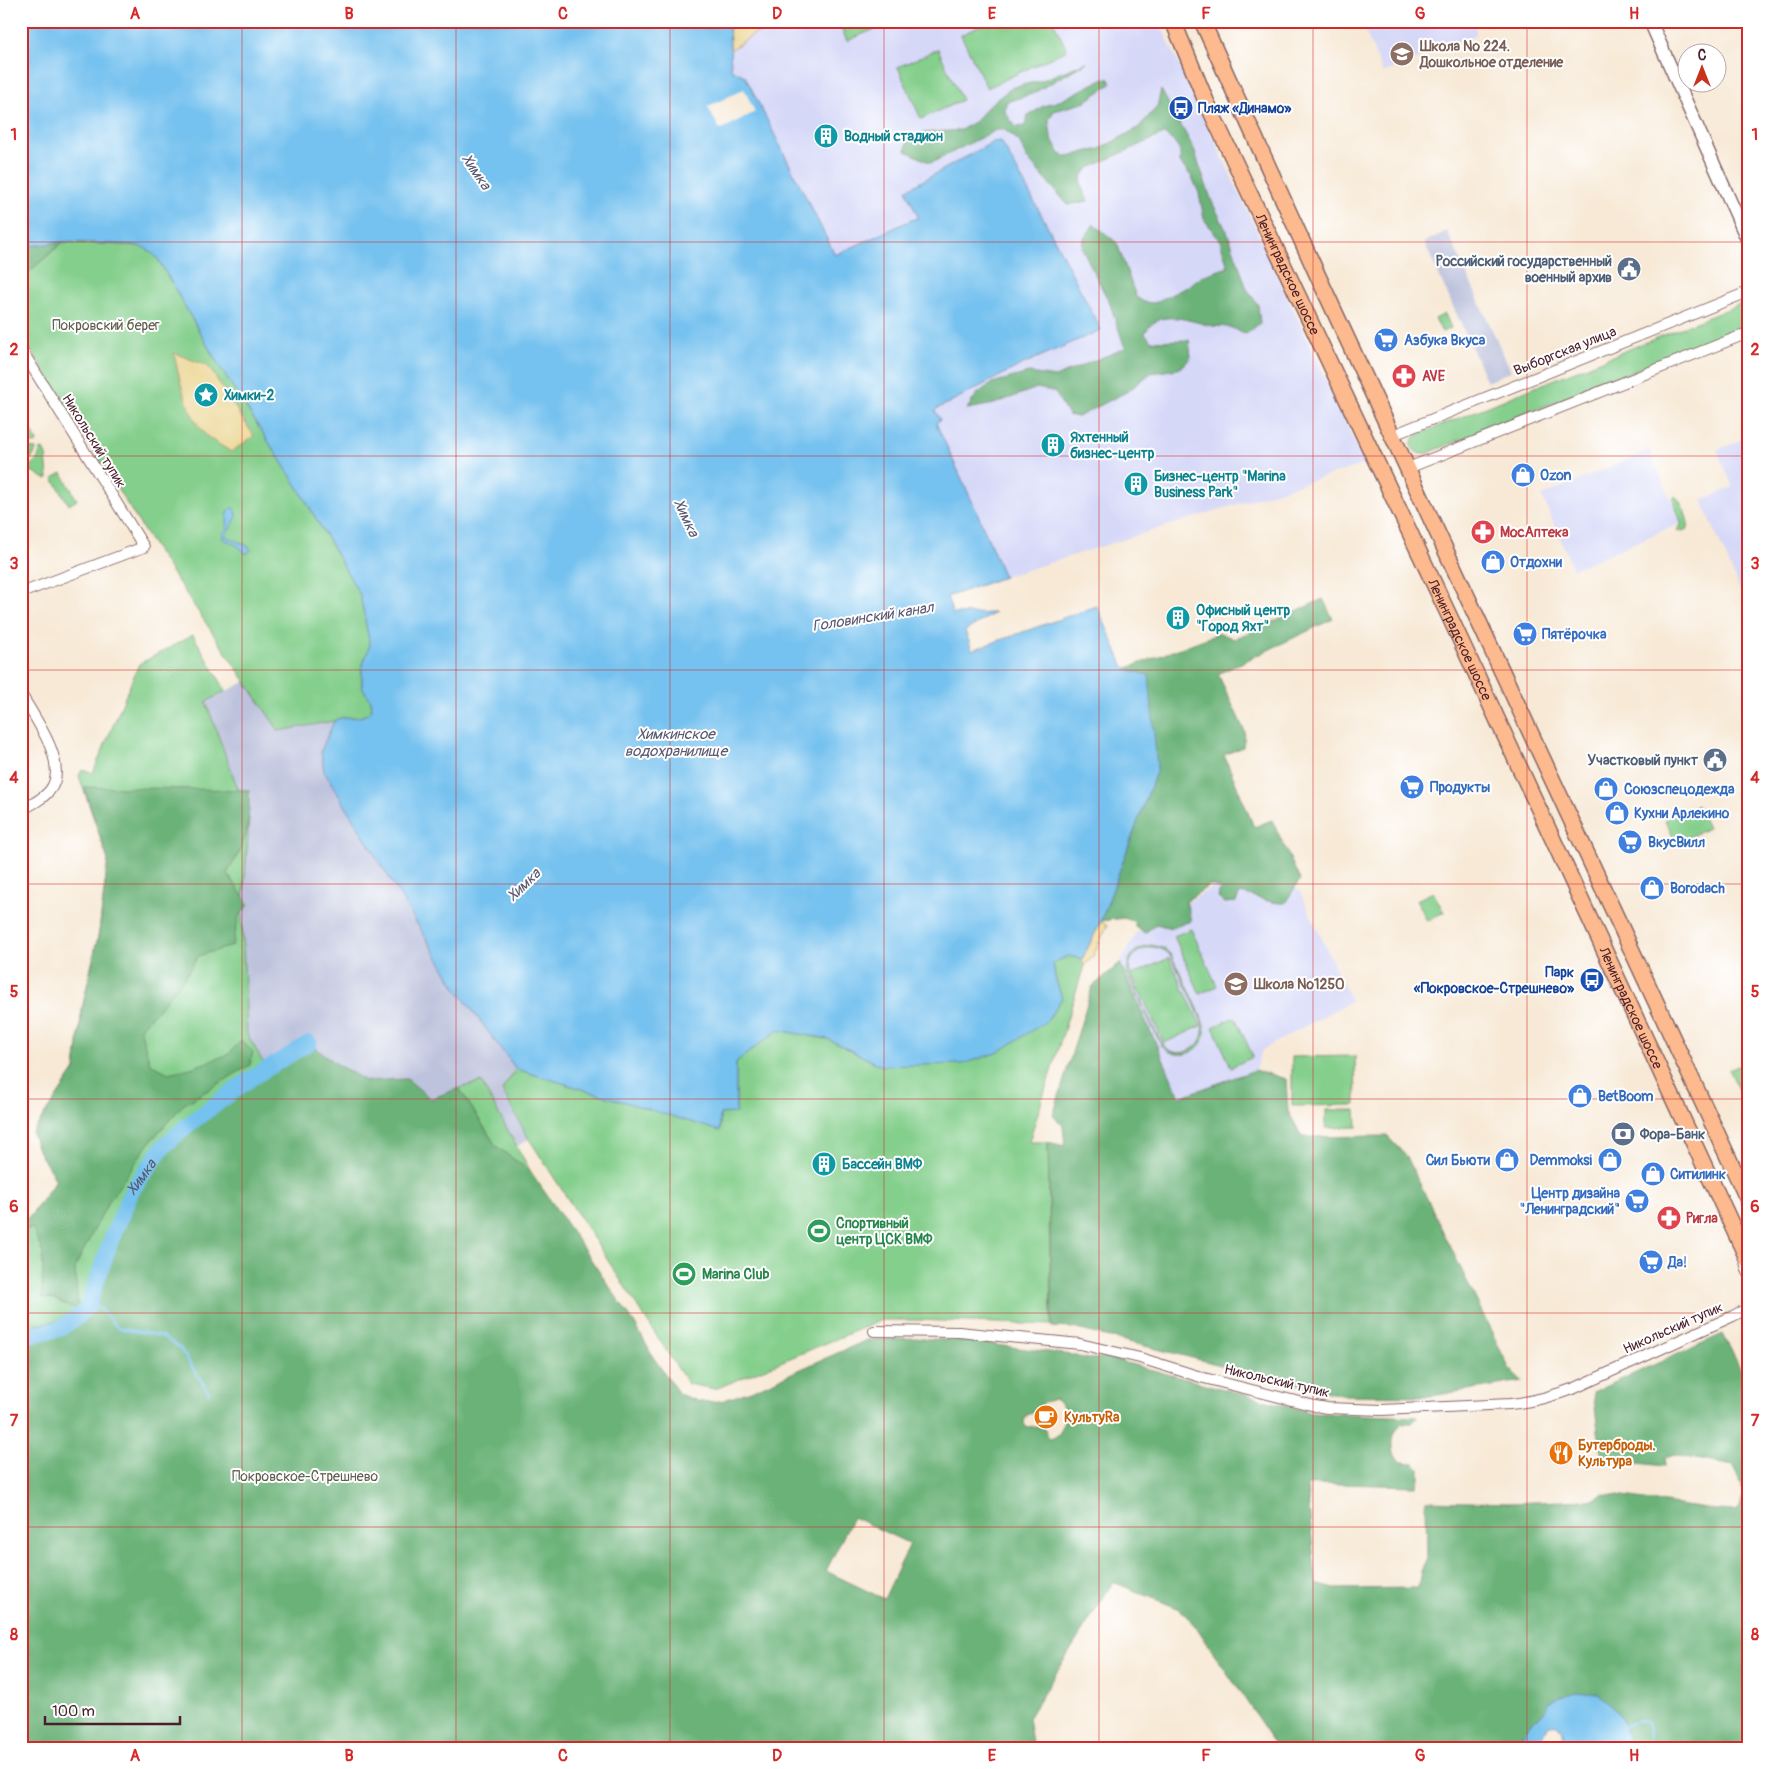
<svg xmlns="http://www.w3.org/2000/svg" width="1769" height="1769" font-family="Pangolin,sans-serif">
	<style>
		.built { fill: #d6d8f8 }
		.industrial { fill: #bec3dd }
		.green { fill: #84cf8c; stroke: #67775c; fill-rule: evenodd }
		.forest { fill: #6bb278; stroke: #5a6852; fill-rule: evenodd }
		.sand { fill: #eeda9e; stroke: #9c7c64 }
		.water { fill: #75c1ef; stroke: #60708d }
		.pier { fill: #f7e9d6 }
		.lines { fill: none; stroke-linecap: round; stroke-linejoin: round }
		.stream { stroke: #75c1ef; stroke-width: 2.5 }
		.river { stroke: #75c1ef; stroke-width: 16 }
		.minor-casing { stroke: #876667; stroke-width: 12 }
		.tertiary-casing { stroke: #876667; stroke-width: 15 }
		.primary-casing { stroke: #876667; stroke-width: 18 }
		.minor { stroke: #fff; stroke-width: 10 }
		.tertiary { stroke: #fff; stroke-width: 12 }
		.primary { stroke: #fcba8e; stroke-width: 15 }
		.grid { fill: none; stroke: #d62828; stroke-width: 1; stroke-opacity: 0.55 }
		.labels { text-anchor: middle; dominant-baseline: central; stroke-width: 4; stroke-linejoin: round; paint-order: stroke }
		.education-label { font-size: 14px; font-weight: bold; fill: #785e54; stroke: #fff; text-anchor: start }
		.transit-label { font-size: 14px; font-weight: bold; fill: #164399; stroke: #fff; text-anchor: start }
		.culture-label { font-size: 14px; font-weight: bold; fill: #0d838f; stroke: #fff; text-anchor: start }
		.service-label { font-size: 14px; font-weight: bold; fill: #4e5e75; stroke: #fff; text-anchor: end }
		.street-label { font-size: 14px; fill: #4a1f2b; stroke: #fff }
		.park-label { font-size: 14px; fill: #5e5d4d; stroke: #fff }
		.shop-label { font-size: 14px; font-weight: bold; fill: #366cbe; stroke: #fff; text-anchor: start }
		.health-label { font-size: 14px; font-weight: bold; fill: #be3a42; stroke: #fff; text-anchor: start }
		.leisure-label { font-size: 14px; font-weight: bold; fill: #27864d; stroke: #fff; text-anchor: start }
		.food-label { font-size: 14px; font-weight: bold; fill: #c56008; stroke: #fff; text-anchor: start }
		.water-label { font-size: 15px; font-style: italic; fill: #595870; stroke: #fff }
		.neatline { fill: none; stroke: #d62828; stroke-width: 2 }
		.grid-label { font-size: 16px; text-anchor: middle; font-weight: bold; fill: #d62828 }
	</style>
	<rect width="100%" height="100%" fill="#fff"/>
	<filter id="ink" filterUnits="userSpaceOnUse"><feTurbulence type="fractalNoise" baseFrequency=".02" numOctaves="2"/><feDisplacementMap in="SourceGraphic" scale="10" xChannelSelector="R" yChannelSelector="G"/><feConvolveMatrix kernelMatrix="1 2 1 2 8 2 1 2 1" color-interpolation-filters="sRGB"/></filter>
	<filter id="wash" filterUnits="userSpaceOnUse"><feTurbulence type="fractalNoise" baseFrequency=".0096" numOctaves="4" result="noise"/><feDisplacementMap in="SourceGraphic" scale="20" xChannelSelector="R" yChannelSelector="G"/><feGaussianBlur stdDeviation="1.12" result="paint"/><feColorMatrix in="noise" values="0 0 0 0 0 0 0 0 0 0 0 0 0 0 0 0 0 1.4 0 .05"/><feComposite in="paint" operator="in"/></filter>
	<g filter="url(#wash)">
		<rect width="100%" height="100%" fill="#f7e9d6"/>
		<g class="built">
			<path d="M729 21H1159L1365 464 1004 577 977 512 936 423 935 411 1023 364 1100 330 1049 229 1001 141 993 142 906 190 918 216 835 256 745 76 731 69Z"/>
			<path d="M1361 21H1476V35L1383 73Z"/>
			<path d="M1748 437V595L1743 597 1702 500 1733 487 1717 450Z"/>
			<path d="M1649 450 1681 523 1573 569 1542 496Z"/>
			<path d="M1248 866 1299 890 1351 1001 1262 1050 1255 1070 1180 1097 1120 963 1136 933Z"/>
		</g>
		<g class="industrial">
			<path d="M1447 231 1511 371 1487 382 1424 242Z"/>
			<path d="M246 681 279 731 334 721 331 727 458 991 516 1069 502 1090 529 1139 395 1220 267 1069 247 1034 242 920 249 819 206 702Z"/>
		</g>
		<g class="green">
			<path d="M838 21H882L884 25 847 41Z"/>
			<path d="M989 21H1053L1067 50 987 88 961 35Z"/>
			<path d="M938 49 962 100 921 119 898 67Z"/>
			<path d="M63 242 143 246 151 251 158 259 216 361 299 489 360 595 370 645 362 667V687L371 701 372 710C359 723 347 713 334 721L279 731 149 539 21 334V279Z"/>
			<path d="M1748 301V325L1425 454H1420C1410 450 1409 442 1417 435Z"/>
			<path d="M1445 314 1451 328 1442 332 1435 319Z"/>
			<path d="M21 425 32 431 37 441 36 444 28 443 25 434 21 433Z"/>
			<path d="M27 448 36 449C35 457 28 462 21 466V456Z"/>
			<path d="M43 449 46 455 48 478 45 479 34 472H26L25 469C33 466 40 458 40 450Z"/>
			<path d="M62 473 77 500 69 505 53 478Z"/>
			<path d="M1675 496C1681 499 1690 523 1688 529L1681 531 1677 530 1681 525V522L1673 500Z"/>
			<path d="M193 635 226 691 206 702 249 819 242 920 247 1034 267 1069C217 1100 163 1138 133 1190 126 1201 122 1216 117 1228 106 1255 99 1294 80 1315L78 1308 57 1321 21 1328V1219L30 1217 56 1180 39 1152 32 1133 75 1070 82 1009 99 932 108 860 79 776 82 770 93 773 139 664Z"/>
			<path d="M1697 805 1708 828 1676 843 1665 820Z"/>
			<path d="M1433 892 1444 912 1427 921 1417 900Z"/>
			<path d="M1191 929 1217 986 1200 994 1174 936Z"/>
			<path d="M1152 945 1165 949 1171 955C1179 971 1206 1018 1205 1033 1204 1042 1197 1050 1189 1053 1178 1057 1169 1053 1161 1045L1128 976C1126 958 1134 947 1152 945ZM1150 947C1158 947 1164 949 1170 955 1177 970 1202 1015 1203 1029 1204 1049 1179 1060 1165 1047 1158 1040 1128 975 1129 966 1131 955 1139 949 1150 947Z"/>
			<path d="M1068 956 1082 959 1084 966 1029 1142H1048L1051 1325 917 1320H882L715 1389 688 1384 529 1139 502 1090 516 1069 720 1130V1114L736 1112V1062L778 1030 828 1039 882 1066 1062 998 1055 977 1053 963Z"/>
			<path d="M1169 958 1201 1026 1164 1043 1132 975Z"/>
			<path d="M1235 1017 1253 1057 1231 1067 1213 1027Z"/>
			<path d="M1355 1056 1356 1105 1292 1106V1057Z"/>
			<path d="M1748 1061V1089L1739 1092 1729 1069Z"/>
			<path d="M481 1082 531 1172 496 1146 459 1088Z"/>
			<path d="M1326 1110H1356L1357 1127 1326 1128Z"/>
		</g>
		<g class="forest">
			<path d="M1087 62 1032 94 1006 102 1005 112 1016 127 1025 126 1027 117 1043 106 1062 100 1104 78 1109 79 1111 84 1083 103 1054 111 1049 119 1051 137 1060 154 1069 157 1088 151 1098 150 1138 128 1157 107 1161 90 1193 147 1212 202 1229 236 1247 289 1258 305 1260 323 1246 334C1240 332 1234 328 1228 327 1221 326 1214 327 1208 325 1187 320 1158 308 1145 333L1151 341 1189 340 1191 357 1185 364 1178 369 1151 373 1128 391 1078 417 1068 415 1055 392 1037 388 994 404 967 409 977 394 992 383 1029 373 1055 377 1125 348 1110 304 1082 248 1083 240 1094 224 1117 243 1136 297 1144 302 1154 303 1187 287 1202 276 1228 267 1220 241 1204 219 1199 193 1192 177 1180 163C1182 146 1175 143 1164 134L1089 168C1076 180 1082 187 1088 201L1068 205 1026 157 1019 141 1005 130H996L931 163 906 151 907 142 923 133 961 130 977 120 989 105 1013 87 1040 81Z"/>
			<path d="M63 242 21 279V247Z"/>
			<path d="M1323 599 1333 619 1218 674 1245 732 1243 747 1224 755 1254 827 1272 820 1300 880 1285 903C1270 904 1256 896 1240 893L1236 902 1224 903 1218 898 1220 888 1210 885 1186 901 1191 921 1171 928 1156 924 1145 933 1135 926V922L1124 918 1101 921 1157 769 1125 669 1220 633 1234 639Z"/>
			<path d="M84 787 249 790C249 826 248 842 227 873L249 905 239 916 232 946 198 956C183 984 161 1005 140 1029L150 1063 168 1073 191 1068 229 1054 241 1040 253 1052 250 1065 183 1105 149 1143 109 1201 75 1267 78 1308 70 1307 54 1299 42 1298 43 1254 33 1228 21 1232V1219L30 1217 56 1180 39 1152 32 1133 75 1070 82 1009 99 932 108 860Z"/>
			<path d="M1120 963 1180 1097 1255 1070 1286 1079 1288 1111 1302 1137 1387 1136 1407 1157 1509 1368 1522 1381 1431 1396 1340 1395 1073 1328 1052 1327 1048 1142 1065 1146 1063 1126 1053 1116 1092 987Z"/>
			<path d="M309 1043 338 1065 366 1081 407 1079 431 1099 459 1088 496 1146 531 1172 635 1324 653 1357 679 1394 700 1402 721 1401 751 1391 867 1340 915 1338 965 1341 1072 1355 1087 1359 1108 1358 1313 1413 1418 1417 1412 1423H1402C1391 1433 1389 1452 1401 1462L1414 1463 1419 1468V1478L1416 1486 1340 1484 1307 1485 1316 1584 1334 1589 1418 1588 1421 1571 1427 1559 1426 1501 1509 1503 1589 1500 1603 1494 1706 1509 1733 1511 1739 1509C1747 1493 1741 1481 1734 1466L1673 1455 1665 1458 1664 1466 1620 1461H1606L1601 1453 1593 1392 1723 1334 1739 1366 1748 1392V1748H1631L1621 1714 1546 1708 1510 1748H1278L1197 1628 1180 1609 1113 1582 1028 1718 1033 1748H21V1344L26 1343 80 1315 88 1306 110 1243 132 1190 163 1147 189 1124 250 1079ZM1055 1399 1064 1408C1065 1421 1063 1437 1049 1439L1045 1429 1037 1426 1027 1427 1024 1424 1025 1417 1045 1402ZM853 1517 910 1544 884 1599 826 1571Z"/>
		</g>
		<g class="sand">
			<path d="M729 21H781L754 34 730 50Z"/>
			<path d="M174 353 208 366 254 436 231 452C223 446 209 440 203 432 186 411 179 378 174 353Z"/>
			<path d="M1101 921 1107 926 1093 956 1084 966 1082 959Z"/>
		</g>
		<g class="water">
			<path d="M21 21H729L731 69 745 76 835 255 918 217 906 190 993 142 1001 141 1049 229 1101 330 1023 364 935 410 940 420 936 423 977 512 1004 577 947 597 953 614 995 613 965 631 972 650 1097 606 1125 669 1149 675 1157 769 1101 921 1082 959 1068 956 1053 963 1055 977 1062 998 1048 1020 997 1053 962 1064 882 1066 828 1039 778 1030 736 1062V1113L720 1114V1131L516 1069 458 991 324 771 321 751 334 721C347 713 359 723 372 710L371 701 362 687V667L370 645 360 595 299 489 216 361 158 259C151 251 145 247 134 245L63 242 21 247Z"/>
			<path d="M231 508 235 509 237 517 225 536 248 546 251 550 248 553H245L238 546 222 538 223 534 227 528C228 521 225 513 231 508Z"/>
			<path d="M78 1308 83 1320 60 1336 21 1344V1328L57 1321Z"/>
			<path d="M1575 1692 1598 1694 1621 1714 1631 1748H1555C1565 1739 1566 1724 1549 1725 1545 1732 1540 1740 1546 1748H1510L1546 1708 1548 1702Z"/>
		</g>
		<path class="pier" d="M744 89 755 112 720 130 708 107Z"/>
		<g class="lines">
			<g class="stream">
				<path d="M88 1306 98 1307 118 1328 162 1336 180 1348 209 1393"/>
				<path d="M1623 1727 1638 1721 1647 1724 1649 1734 1648 1748"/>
			</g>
			<path class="river" id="s1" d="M21 1337 59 1329 80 1315 88 1306 110 1243 132 1190 163 1147 189 1124 250 1079 309 1043"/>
		</g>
	</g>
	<g filter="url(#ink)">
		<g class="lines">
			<defs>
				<g id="minor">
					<path d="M21 349 144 547 21 593"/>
					<path d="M1393 435 1748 292"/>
					<path d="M1408 468 1748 333"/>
					<path d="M21 694C34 717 70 765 50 790 43 799 31 805 21 810"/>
					<path d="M1743 1255 1748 1272"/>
					<path d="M874 1331 959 1332 1080 1344 1140 1358 1204 1378 1315 1406 1327 1408 1382 1410 1510 1404C1533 1402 1553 1396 1575 1388L1733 1316 1748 1308"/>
				</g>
				<path id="tertiary" d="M1650 21 1748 241"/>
				<g id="primary">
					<path id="s2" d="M1173 21 1206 101 1453 624 1748 1260"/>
					<path d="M1202 21 1317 274 1748 1200"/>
				</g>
			</defs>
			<use href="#minor" class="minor-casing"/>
			<use href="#tertiary" class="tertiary-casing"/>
			<use href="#primary" class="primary-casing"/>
			<use href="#minor" class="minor"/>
			<use href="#tertiary" class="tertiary"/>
			<use href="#primary" class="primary"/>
		</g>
	</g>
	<path class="grid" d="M242 21V1748M456 21V1748M670 21V1748M884 21V1748M1099 21V1748M1313 21V1748M1527 21V1748M21 242H1748M21 456H1748M21 670H1748M21 884H1748M21 1099H1748M21 1313H1748M21 1527H1748"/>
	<defs>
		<symbol id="school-disc" viewBox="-11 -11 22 22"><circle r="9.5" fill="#8d6e63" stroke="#fff"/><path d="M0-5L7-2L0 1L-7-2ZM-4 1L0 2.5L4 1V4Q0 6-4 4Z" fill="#fff"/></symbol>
		<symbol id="bus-disc" viewBox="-11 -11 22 22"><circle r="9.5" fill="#1a4fb4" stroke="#fff"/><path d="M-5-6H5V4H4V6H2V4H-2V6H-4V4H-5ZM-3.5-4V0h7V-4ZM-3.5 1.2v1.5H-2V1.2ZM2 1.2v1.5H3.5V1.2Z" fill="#fff"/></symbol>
		<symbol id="building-disc" viewBox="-11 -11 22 22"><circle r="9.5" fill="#0f9aa8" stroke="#fff"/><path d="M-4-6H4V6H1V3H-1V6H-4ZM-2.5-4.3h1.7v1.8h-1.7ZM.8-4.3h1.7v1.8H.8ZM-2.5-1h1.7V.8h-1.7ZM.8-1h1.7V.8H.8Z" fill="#fff"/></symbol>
		<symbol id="civic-disc" viewBox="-11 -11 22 22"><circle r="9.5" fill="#5c6f8a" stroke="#fff"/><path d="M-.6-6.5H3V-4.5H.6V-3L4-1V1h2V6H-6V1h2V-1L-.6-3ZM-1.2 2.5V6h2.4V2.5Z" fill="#fff"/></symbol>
		<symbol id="supermarket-disc" viewBox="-11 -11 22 22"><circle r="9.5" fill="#3f7fe0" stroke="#fff"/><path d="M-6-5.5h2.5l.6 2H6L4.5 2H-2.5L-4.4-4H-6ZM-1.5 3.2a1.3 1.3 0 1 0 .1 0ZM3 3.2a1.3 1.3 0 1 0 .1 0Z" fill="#fff"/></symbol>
		<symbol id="pharmacy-disc" viewBox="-11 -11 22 22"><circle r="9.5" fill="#e0444e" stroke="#fff"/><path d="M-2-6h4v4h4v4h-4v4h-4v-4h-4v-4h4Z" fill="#fff"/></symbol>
		<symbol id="sight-disc" viewBox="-11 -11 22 22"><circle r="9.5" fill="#0f9aa8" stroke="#fff"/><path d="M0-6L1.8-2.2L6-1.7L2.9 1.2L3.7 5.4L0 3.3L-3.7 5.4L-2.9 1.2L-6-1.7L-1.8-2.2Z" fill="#fff"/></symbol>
		<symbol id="shop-disc" viewBox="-11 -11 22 22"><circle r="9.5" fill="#3f7fe0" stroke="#fff"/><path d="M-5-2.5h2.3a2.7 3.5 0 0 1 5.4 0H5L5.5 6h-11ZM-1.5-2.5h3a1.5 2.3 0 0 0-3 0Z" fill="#fff"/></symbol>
		<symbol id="bank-disc" viewBox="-11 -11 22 22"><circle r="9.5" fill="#5c6f8a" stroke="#fff"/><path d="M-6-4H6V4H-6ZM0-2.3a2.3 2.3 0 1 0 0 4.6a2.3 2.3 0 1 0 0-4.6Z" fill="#fff"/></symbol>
		<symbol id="stadium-disc" viewBox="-11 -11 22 22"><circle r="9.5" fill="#2e9e5b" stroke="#fff"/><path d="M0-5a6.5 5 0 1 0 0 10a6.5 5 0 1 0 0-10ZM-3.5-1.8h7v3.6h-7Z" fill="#fff"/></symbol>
		<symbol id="cafe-disc" viewBox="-11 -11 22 22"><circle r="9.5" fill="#e8710a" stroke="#fff"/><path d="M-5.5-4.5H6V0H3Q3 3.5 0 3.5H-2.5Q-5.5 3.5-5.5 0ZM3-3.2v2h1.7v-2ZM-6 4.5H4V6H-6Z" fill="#fff"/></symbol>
		<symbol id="restaurant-disc" viewBox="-11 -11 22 22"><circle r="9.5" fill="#e8710a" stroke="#fff"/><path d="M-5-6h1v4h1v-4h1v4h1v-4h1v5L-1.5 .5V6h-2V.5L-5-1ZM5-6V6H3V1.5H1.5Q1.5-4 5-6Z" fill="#fff"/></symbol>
	</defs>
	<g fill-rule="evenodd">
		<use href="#school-disc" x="1388" y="40" width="28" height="28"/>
		<use href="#bus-disc" x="1167" y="94" width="28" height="28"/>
		<use href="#building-disc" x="812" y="122" width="28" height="28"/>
		<use href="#civic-disc" x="1615" y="255" width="28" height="28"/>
		<use href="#supermarket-disc" x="1372" y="326" width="28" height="28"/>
		<use href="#pharmacy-disc" x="1390" y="362" width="28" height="28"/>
		<use href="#sight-disc" x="192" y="381" width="28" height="28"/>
		<use href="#building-disc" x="1039" y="431" width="28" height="28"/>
		<use href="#shop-disc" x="1509" y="461" width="28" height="28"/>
		<use href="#building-disc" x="1122" y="470" width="28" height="28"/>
		<use href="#pharmacy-disc" x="1469" y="518" width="28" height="28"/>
		<use href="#shop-disc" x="1479" y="548" width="28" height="28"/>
		<use href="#building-disc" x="1164" y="604" width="28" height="28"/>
		<use href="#supermarket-disc" x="1511" y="620" width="28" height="28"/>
		<use href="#civic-disc" x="1701" y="746" width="28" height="28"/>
		<use href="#supermarket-disc" x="1398" y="773" width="28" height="28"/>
		<use href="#shop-disc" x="1592" y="775" width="28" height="28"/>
		<use href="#shop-disc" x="1603" y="799" width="28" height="28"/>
		<use href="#supermarket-disc" x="1616" y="828" width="28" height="28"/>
		<use href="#shop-disc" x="1638" y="874" width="28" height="28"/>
		<use href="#bus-disc" x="1578" y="966" width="28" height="28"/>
		<use href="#school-disc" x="1222" y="970" width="28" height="28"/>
		<use href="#shop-disc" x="1566" y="1082" width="28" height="28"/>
		<use href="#bank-disc" x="1609" y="1120" width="28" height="28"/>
		<use href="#shop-disc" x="1493" y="1146" width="28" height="28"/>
		<use href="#shop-disc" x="1596" y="1146" width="28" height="28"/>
		<use href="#building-disc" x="810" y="1150" width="28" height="28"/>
		<use href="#shop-disc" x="1639" y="1160" width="28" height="28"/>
		<use href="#supermarket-disc" x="1623" y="1187" width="28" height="28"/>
		<use href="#pharmacy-disc" x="1655" y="1204" width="28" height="28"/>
		<use href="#stadium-disc" x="805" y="1217" width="28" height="28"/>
		<use href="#supermarket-disc" x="1637" y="1248" width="28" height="28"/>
		<use href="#stadium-disc" x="670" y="1260" width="28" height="28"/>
		<use href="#cafe-disc" x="1032" y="1403" width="28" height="28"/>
		<use href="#restaurant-disc" x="1547" y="1439" width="28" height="28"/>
	</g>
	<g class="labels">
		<g class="education-label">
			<text x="1420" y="46">Школа № 224.<tspan x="1420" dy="16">Дошкольное отделение</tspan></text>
			<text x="1254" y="984">Школа №1250</text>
		</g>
		<g class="transit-label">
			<text x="1198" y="108">Пляж «Динамо»</text>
			<text x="1574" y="972" text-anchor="end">Парк<tspan x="1574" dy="16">«Покровское-Стрешнево»</tspan></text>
		</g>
		<g class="culture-label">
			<text x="844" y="136">Водный стадион</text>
			<text x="224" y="395">Химки-2</text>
			<text x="1070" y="437">Яхтенный<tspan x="1070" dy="16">бизнес-центр</tspan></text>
			<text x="1154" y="476">Бизнес-центр "Marina<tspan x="1154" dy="16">Business Park"</tspan></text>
			<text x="1196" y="610">Офисный центр<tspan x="1196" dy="16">"Город Яхт"</tspan></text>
			<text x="842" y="1164">Бассейн ВМФ</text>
		</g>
		<g class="service-label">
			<text x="1612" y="261">Российский государственный<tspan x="1612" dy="16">военный архив</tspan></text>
			<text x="1698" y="760">Участковый пункт</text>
			<text x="1640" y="1134" text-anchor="start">Фора-Банк</text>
		</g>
		<g class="street-label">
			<text stroke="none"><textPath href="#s2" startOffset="278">Ленинградское шоссе</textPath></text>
			<text transform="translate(1565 351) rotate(-22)">Выборгская улица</text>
			<text transform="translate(94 441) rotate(58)">Никольский тупик</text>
			<text stroke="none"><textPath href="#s2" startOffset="682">Ленинградское шоссе</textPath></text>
			<text stroke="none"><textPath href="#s2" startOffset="1088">Ленинградское шоссе</textPath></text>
			<text transform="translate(1673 1328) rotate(-24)">Никольский тупик</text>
			<text transform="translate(1277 1381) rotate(13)">Никольский тупик</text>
		</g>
		<g class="park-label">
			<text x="106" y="325">Покровский берег</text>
			<text x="305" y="1476">Покровское-Стрешнево</text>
		</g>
		<g class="shop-label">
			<text x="1404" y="340">Азбука Вкуса</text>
			<text x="1540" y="475">Ozon</text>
			<text x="1510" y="562">Отдохни</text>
			<text x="1542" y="634">Пятёрочка</text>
			<text x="1430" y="787">Продукты</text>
			<text x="1624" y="789">Союзспецодежда</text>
			<text x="1634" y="813">Кухни Арлекино</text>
			<text x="1648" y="842">ВкусВилл</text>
			<text x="1670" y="888">Borodach</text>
			<text x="1598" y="1096">BetBoom</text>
			<text x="1490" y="1160" text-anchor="end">Сил Бьюти</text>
			<text x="1592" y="1160" text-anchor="end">Demmoksi</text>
			<text x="1670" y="1174">Ситилинк</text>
			<text x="1620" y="1193" text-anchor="end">Центр дизайна<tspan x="1620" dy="16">"Ленинградский"</tspan></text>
			<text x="1668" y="1262">Да!</text>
		</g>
		<g class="health-label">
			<text x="1422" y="376">AVE</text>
			<text x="1500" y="532">МосАптека</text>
			<text x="1686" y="1218">Ригла</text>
		</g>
		<g class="leisure-label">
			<text x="836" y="1223">Спортивный<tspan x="836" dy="16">центр ЦСК ВМФ</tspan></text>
			<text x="702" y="1274">Marina Club</text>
		</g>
		<g class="food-label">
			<text x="1064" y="1417">КультуRа</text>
			<text x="1578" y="1445">Бутерброды.<tspan x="1578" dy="16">Культура</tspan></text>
		</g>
		<g class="water-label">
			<text transform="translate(476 172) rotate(56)">Химка</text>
			<text transform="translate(686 518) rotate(65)">Химка</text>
			<text transform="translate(873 617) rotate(-9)">Головинский канал</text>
			<text x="676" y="734">Химкинское<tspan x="676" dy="17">водохранилище</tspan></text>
			<text transform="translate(524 885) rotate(-44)">Химка</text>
			<text stroke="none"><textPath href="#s1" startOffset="216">Химка</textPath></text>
		</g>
	</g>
	<rect width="1769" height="1769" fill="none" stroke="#fff" stroke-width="55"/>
	<g transform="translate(1702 68)"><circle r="24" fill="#ffffff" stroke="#b7a5aa"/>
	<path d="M0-4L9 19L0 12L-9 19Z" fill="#c8321e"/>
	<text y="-8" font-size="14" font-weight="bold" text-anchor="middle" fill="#4a1f2b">С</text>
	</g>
	<path d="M45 1716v8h135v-8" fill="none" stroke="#4a1f2b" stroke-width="2.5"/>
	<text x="52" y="1716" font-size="15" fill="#4a1f2b" stroke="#ffffff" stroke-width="4" paint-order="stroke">100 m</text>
	<rect x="28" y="28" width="1714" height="1714" class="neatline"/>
	<g class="grid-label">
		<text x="135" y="19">A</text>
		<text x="349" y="19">B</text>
		<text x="563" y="19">C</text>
		<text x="777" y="19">D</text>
		<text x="992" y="19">E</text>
		<text x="1206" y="19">F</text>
		<text x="1420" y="19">G</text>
		<text x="1634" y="19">H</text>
		<text x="14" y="140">1</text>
		<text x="1755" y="140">1</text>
		<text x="14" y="355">2</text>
		<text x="1755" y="355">2</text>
		<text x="14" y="569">3</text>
		<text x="1755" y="569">3</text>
		<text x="14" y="783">4</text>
		<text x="1755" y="783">4</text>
		<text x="14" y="997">5</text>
		<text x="1755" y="997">5</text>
		<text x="14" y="1212">6</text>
		<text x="1755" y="1212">6</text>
		<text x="14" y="1426">7</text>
		<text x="1755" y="1426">7</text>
		<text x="14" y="1640">8</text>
		<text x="1755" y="1640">8</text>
		<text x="135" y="1761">A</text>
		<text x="349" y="1761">B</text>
		<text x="563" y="1761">C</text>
		<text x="777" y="1761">D</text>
		<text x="992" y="1761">E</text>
		<text x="1206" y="1761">F</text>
		<text x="1420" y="1761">G</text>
		<text x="1634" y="1761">H</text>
	</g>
</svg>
